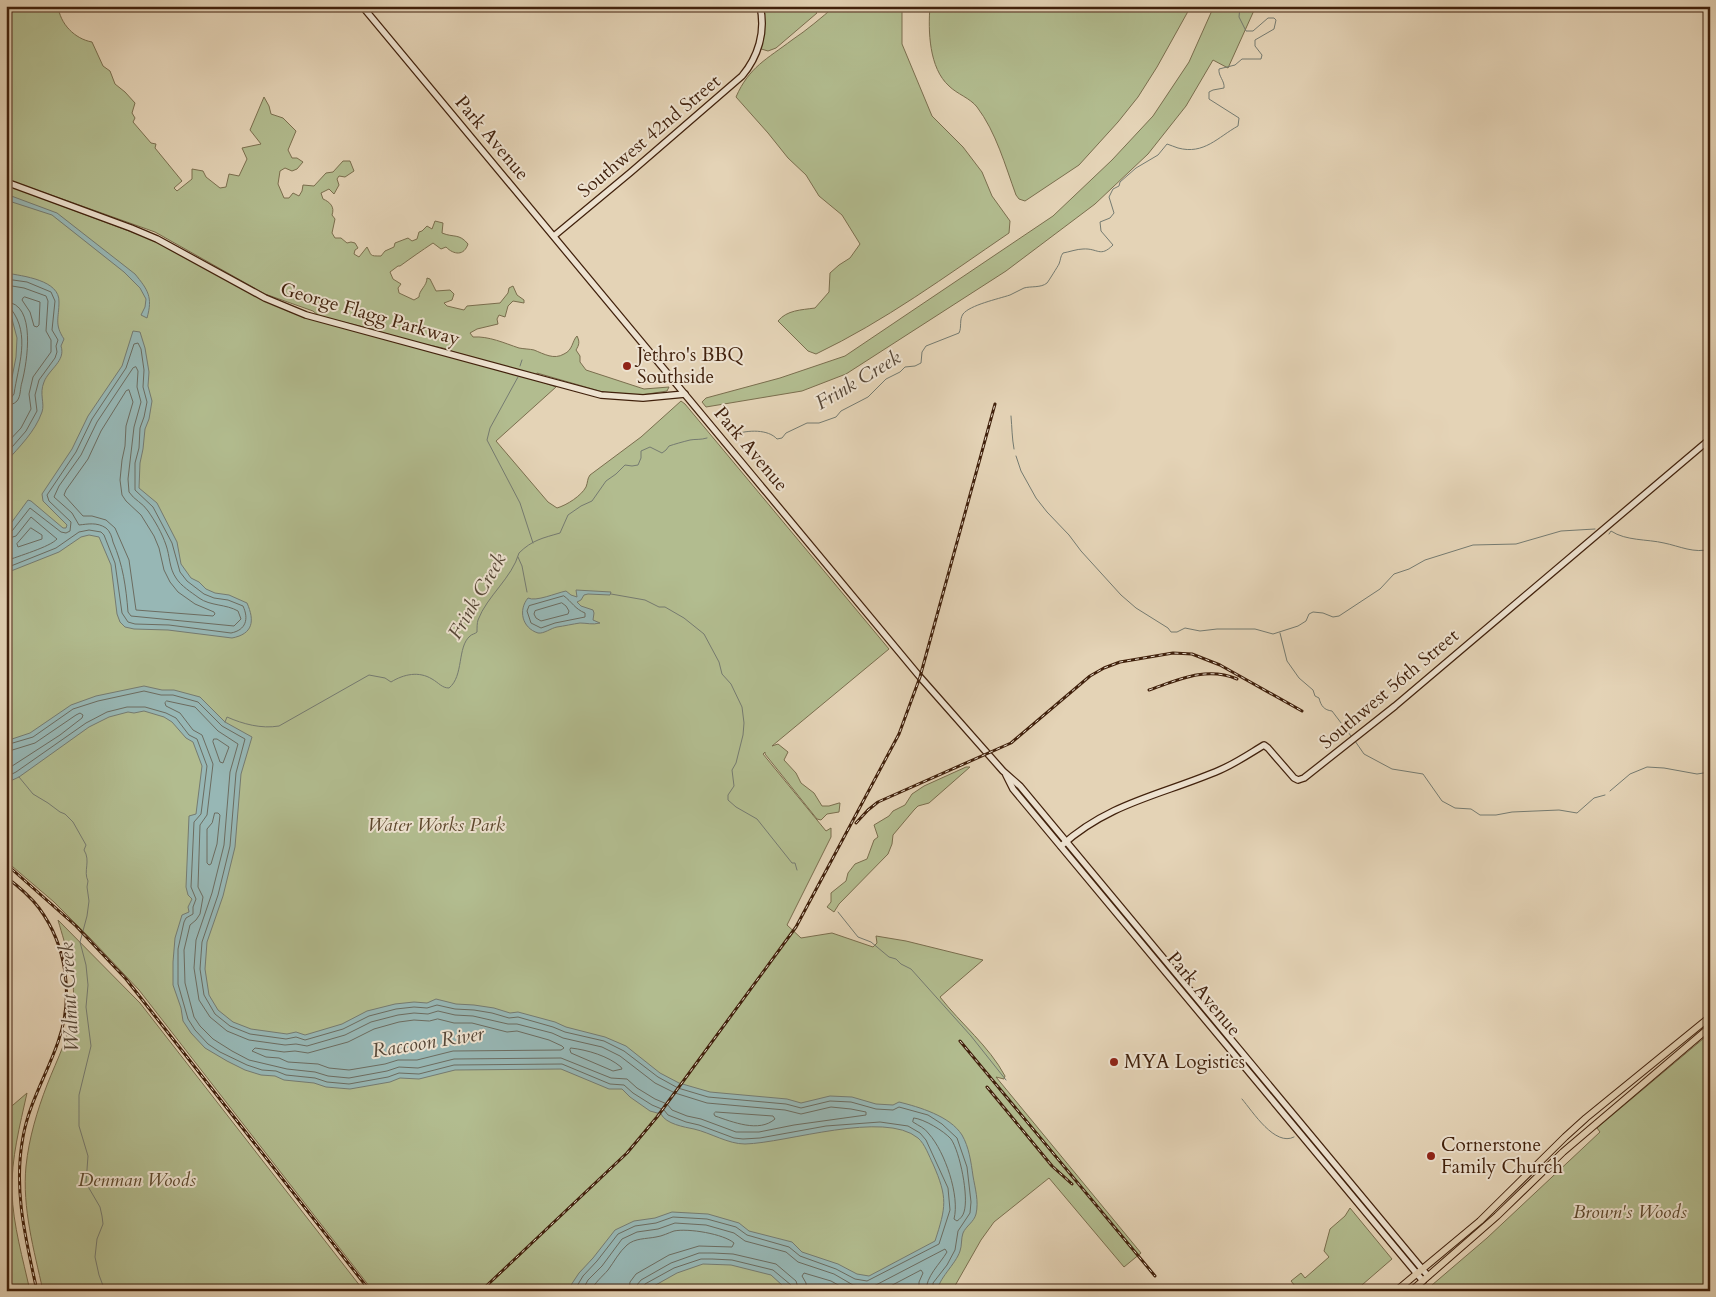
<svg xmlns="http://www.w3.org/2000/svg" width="1716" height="1297" font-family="Cardo,serif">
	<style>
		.green { fill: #b2bc8f; stroke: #7a6e4e }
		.water { fill: #97b7b5; stroke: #757b71 }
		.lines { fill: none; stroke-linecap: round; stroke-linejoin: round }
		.shore { stroke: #6c6c60; stroke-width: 1 }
		.stream { stroke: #757b71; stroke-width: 1 }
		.secondary-casing { stroke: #41210c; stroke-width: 8 }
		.primary-casing { stroke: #41210c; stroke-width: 8 }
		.secondary { stroke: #ede2d0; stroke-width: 5.5 }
		.primary { stroke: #e4d3b6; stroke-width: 6 }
		.rail-casing { stroke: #41210c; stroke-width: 3 }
		.rail { stroke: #ede2d0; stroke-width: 1; stroke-dasharray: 4; stroke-linecap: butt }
		.poi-dot { fill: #8f2418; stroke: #ede2d0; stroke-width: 2 }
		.labels { text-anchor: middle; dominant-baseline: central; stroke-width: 4; stroke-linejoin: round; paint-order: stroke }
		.street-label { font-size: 19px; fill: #41210c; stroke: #ede2d0 }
		.poi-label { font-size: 19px; fill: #41210c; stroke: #ede2d0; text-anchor: start }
		.park-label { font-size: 19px; font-style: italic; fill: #5d482d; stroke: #ede2d0 }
		.water-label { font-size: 20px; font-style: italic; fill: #564636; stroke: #ede2d0 }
	</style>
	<rect width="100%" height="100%" fill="#e4d3b6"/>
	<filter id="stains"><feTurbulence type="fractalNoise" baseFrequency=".004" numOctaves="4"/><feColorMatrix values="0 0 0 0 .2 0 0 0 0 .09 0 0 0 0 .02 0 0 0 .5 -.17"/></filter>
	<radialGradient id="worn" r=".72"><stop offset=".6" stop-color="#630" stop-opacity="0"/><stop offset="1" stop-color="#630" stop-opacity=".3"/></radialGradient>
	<g class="green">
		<path d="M6 6H58C60 24 75 39 92 42L103 66 110 71 115 84 125 92 135 103 132 113 135 118 133 122 151 143 156 144 155 148 182 181 174 188 177 191 192 179V169L203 171 206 177 220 188 226 187 229 174 239 176 247 159 242 148 261 144 250 130 264 97 269 106 271 114 283 118 296 131 288 150 292 158H297L303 162 297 169 292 171 285 168 280 171 278 184 284 198H289L293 193 299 196 302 191 303 185 314 186 326 173 333 172 343 161H350L354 171 345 177 339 176 337 179 339 185 334 194 329 189 321 193 323 199C330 202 335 207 332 215L335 219 332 233 335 238H341L347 243 351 242 355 243 358 248 355 250 354 254 359 257 367 247C372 256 369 256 381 256L385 251 394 247 395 243 408 238 412 241 417 239 419 232 422 231 427 226 432 229 435 221 443 223 442 233C454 238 459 233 468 244 464 256 454 255 446 247L441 249 433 243C421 251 411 258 400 266H398L390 272 393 279 401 284 398 288 399 293 414 300 419 297C419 290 427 286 427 278L430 279 436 291 450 290 454 294 452 300 444 303 447 306 464 310 467 306 500 303 508 293 509 288 513 286 517 295 524 300V303L513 301 508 306 505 317 499 315 497 319 498 324 477 329 470 333 473 337C489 336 504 343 519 348 524 349 530 349 534 350 544 354 554 360 564 354 573 350 572 341 577 336 580 342 579 345 576 350L580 356V362L586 370 644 389 669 387 667 391 641 395 603 392 537 373 536 375 454 352 443 348 414 342 368 328 319 316 313 311 265 294 155 232 6 179Z"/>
		<path d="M760 6H811L817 13 776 48 768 51 758 48 760 40Z"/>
		<path d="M835 6H902V44L932 116 963 147 982 172 992 196 1010 221 1009 233C946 276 885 321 816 354L808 351 778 321C787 310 801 310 815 308L829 292 830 273 839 265 850 258 860 244 842 215 819 196 806 175 788 158 768 133 736 97C749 67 767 59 792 40 807 30 821 18 835 6Z"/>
		<path d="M930 6H1191L1157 67 1138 97 1118 122 1079 165 1025 201 1019 199 1016 195C1005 165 996 132 977 107 970 98 957 94 949 86 929 68 928 31 930 6Z"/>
		<path d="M1214 6H1256L1228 68 1213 60 1186 106 1148 154 1095 204 1006 271 846 374 802 391 706 407 702 402 706 398 780 378 845 356 1053 216 1112 160 1153 116 1189 62Z"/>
		<path d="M6 185 145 237 165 246 242 289 290 312 531 378 556 387 496 441 548 502 557 508C567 505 581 496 586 487 588 482 587 479 590 475L641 437 681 401 685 404 889 649 772 746 778 744 788 752 784 760 796 773 801 783 814 793 822 806H829L839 803H840L839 812 827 814 821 820 817 819 765 754V752L763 754 826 831 831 828V837L787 925 801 938 832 933 873 947 877 943 876 936 906 941 983 960 940 997C961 1024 989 1046 1005 1076L1004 1079 996 1077 1141 1253 1124 1267 1049 1178 994 1222 981 1240 952 1291H373L139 990 90 938 54 902 6 861Z"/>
		<path d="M966 767H970L929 803 918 806 914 810 893 835 892 844 888 854 839 904 834 912 827 907 831 902V893L846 881 848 873 855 864 867 859 874 840 878 837 874 825 889 816 893 811 905 805 912 794 924 786Z"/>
		<path d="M58 920 140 1003 364 1291H43C34 1250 22 1208 26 1166 29 1138 37 1111 47 1085 57 1059 71 1034 73 1006 76 976 66 948 58 920Z"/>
		<path d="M1710 1033V1291H1425L1487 1238 1600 1132 1597 1128Z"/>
		<path d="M27 1093C20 1125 11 1159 12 1192 13 1225 23 1259 30 1291H6V1111Z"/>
		<path d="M1350 1208 1392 1259 1355 1291H1299L1291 1281 1301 1273 1305 1278 1329 1257 1324 1251 1330 1229 1345 1216Z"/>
	</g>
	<g class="water">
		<path d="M6 194 57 213 135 274C148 290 153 297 147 318L141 315 145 307 146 299 140 288 124 272 52 215 12 202 6 199Z"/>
		<path d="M6 273C23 276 60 280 59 302 59 318 54 324 64 339L61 346C66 361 49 369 44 382 39 394 45 403 42 412 35 432 19 447 6 462V398L9 393 16 357 17 338 12 319 6 310Z"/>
		<path d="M133 331 140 332 145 348 149 372 148 386 152 401 149 419 145 429 143 449 140 463 139 488 157 503 177 542 181 564 191 578 199 582 206 589 215 593 229 595 247 603C255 621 253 634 232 638L168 630 134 629 125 627 120 622 117 614 111 565 99 537 89 535 81 537 59 552 6 573V530L28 500 31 501 63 528H66L67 525 43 501 42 494 72 449 88 416 122 366Z"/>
		<path d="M576 590 611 592 610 595 588 594 584 595 581 600 577 602 581 606 593 610 594 613 593 620 600 623C592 625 587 623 580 623 573 624 564 626 557 627 551 628 544 634 538 633 522 628 518 610 528 598 536 602 556 593 566 591L571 595 577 597Z"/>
		<path d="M144 686 162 690H174L200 697 225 722 252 737 241 774 235 847 223 896 207 942 205 969 209 995 218 1010 233 1022 251 1029 287 1034 296 1032 305 1035 342 1024 367 1011 395 1004 414 1002 427 1003 436 999 456 1004 474 1005 494 1008 510 1013 518 1012 555 1022 566 1027 605 1037 626 1046 660 1073 679 1083 710 1092 787 1099 801 1103 830 1096 852 1097 876 1104 893 1105 899 1102C919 1107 950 1116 962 1135 969 1147 971 1162 973 1176 975 1188 979 1201 976 1214 974 1222 966 1226 963 1233 961 1238 962 1246 960 1251 956 1264 937 1280 938 1291H791L783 1286 771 1275 731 1265 703 1264 677 1273 645 1291H567L579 1273 593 1258 615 1230 634 1221 655 1218 672 1212 708 1214 739 1223 749 1231 792 1242 802 1252 838 1264 857 1274 869 1276 935 1241C946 1207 948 1198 933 1164 929 1156 925 1144 918 1138 884 1110 787 1143 745 1144 728 1144 711 1133 694 1129 684 1127 666 1124 661 1114L650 1111 630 1097 622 1089H609L561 1069 455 1070 419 1079 400 1078 390 1082 350 1089 326 1087 314 1083 284 1080 275 1076 261 1075 245 1070 227 1061 205 1048 191 1033 183 1021 181 1008 173 985V962L175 938 182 915 189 912 188 907 192 899 188 895 186 887 189 816 196 814 202 766 193 742 186 738 172 722 164 717 144 711 134 713 128 712 109 717 89 727 19 777 6 783V741L30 733 71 705 96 696Z"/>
	</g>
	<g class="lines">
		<g class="shore">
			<path d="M6 279 27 282 51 292 55 301 52 330 58 340 56 346 57 352 55 358 39 380 35 395 37 411 26 431 6 454"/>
			<path d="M6 285 24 288 46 296 48 301 46 331 51 340V352L33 377 29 394 31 409 21 428 6 444"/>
			<path d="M25 297 40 302 39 325 37 327 34 326 30 312 22 300 23 298Z"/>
			<path d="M6 302C37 303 27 363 22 382 20 388 21 396 17 401 14 404 11 405 6 405"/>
			<path d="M6 308 11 309C31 335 18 366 14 394L11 398 6 399"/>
			<path d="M136 367 138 371 137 387 141 402 134 427 128 479 129 492C134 500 143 503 148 511 155 521 162 533 166 545 170 556 169 568 176 578 181 586 191 592 199 598 210 606 226 604 238 611L241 619 234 626 131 616 128 612C126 587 123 565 113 542 112 537 110 531 106 528 97 522 88 524 79 525L72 513 54 497 59 486 81 455 97 422 133 368Z"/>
			<path d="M129 390 133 402 126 426 125 446 122 460 120 480 122 495 126 501 141 515 154 536 159 548 164 570 170 582 178 592 195 604 214 612 215 614 213 616 136 610 129 560 115 528 106 520 92 516H83L64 495 66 490 88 459 101 431 126 391Z"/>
			<path d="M31 528 42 535V539L18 547 17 544Z"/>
			<path d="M6 532 12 531 30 508 61 532 66 533 70 531 71 522 49 501 47 495 76 452 92 419 126 368 134 344 138 343 141 349 144 370 143 387 147 402 144 417 140 428 139 448 135 463V490L153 507 172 543 180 572 187 581 204 594 214 598 228 600 243 606C249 619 246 630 231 633L169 625 135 624 128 622 122 613 115 563 104 535 101 532 89 530 79 532 56 548 6 568"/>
			<path d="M6 539 16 536 31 517 57 539C50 547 18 556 6 561"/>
			<path d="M564 596C572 602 575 609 585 613V617L555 623 541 628 531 623 527 611 529 606Z"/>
			<path d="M562 603 566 606 569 611 568 614 541 621 536 618 534 614 535 611Z"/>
			<path d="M167 701 195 707 218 731 238 744 230 772 224 845 212 893 196 940 194 968 199 1000 210 1017 227 1031 249 1040 285 1045 296 1044 307 1046 345 1035 371 1022 398 1015 414 1013 428 1014 438 1011 455 1015 473 1016 508 1024H517L552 1033 563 1038 602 1047 620 1056 655 1083 675 1093 707 1103 785 1110 801 1114 831 1107 851 1109 866 1112V1115L794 1125 759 1132H736L701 1119 687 1116 672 1110 667 1104 655 1099 637 1088 627 1079 611 1078 561 1058 454 1059 418 1068 399 1067 387 1071 349 1078 328 1076 315 1072 287 1069 249 1060 232 1051 213 1039 200 1026 194 1017 185 983 184 950 190 925 196 920 200 914 203 897 198 887 200 825 207 815 213 764 202 735 193 730 180 713 166 706 165 703Z"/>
			<path d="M214 739H217L229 747 223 763 220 762 213 742Z"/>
			<path d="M6 745 33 737 73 709 98 701 144 691 161 695H173L198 702 222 726 245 739 236 773 230 846 218 895 202 942 200 969 204 995 215 1014 230 1026 250 1034 286 1039 296 1037 305 1040 343 1029 369 1016 396 1009 414 1007 427 1008 437 1005 455 1009 474 1010 492 1013 509 1018 518 1017 553 1027 565 1032 604 1041 624 1051 658 1077 678 1088 708 1097 786 1104 801 1108 830 1101 851 1102 876 1109 893 1110 899 1107 928 1115 942 1124 957 1138 967 1167 971 1202 970 1213 958 1231 955 1250 947 1265 933 1283V1291"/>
			<path d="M6 752 35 743 76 715 80 713 83 715 82 718 60 735 6 770"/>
			<path d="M6 777 16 772 86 723 107 712 127 707H145L166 713 176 718 189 735 197 739 207 766 201 814 194 822 191 887 196 899 193 907V914L186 918 184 922 178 949V984L188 1019 195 1030 208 1044 220 1052 247 1065 262 1070 276 1071 286 1075 315 1078 327 1082 349 1084 388 1077 399 1073 419 1074 454 1065 562 1064 610 1084 624 1085 633 1093 652 1105 664 1110 668 1115 686 1122 699 1125 734 1138 743 1139 760 1138 826 1126 880 1122 908 1126 920 1133 926 1140 948 1188 950 1210 939 1244 867 1281 855 1279 836 1269 800 1256 789 1247 747 1235 736 1227 707 1219 673 1217 656 1223 635 1226 618 1234 597 1261 583 1276 574 1291"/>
			<path d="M215 813H218L220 815 217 844 211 864 209 865 207 863V829L212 823Z"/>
			<path d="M438 1019 454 1023H472L507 1032 517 1031 549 1040 562 1046 564 1048 561 1050 453 1051 417 1060H398L385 1064 349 1070 329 1068 318 1064 288 1062 279 1058 266 1057 252 1051 255 1048 284 1052 295 1051 308 1053 348 1042 374 1029 399 1022 414 1020 429 1021Z"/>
			<path d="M571 1048C588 1050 608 1056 621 1067L622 1069 613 1071 571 1053 570 1050Z"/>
			<path d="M716 1112 773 1116 775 1119C759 1133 733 1122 715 1116L714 1114Z"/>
			<path d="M914 1118C924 1119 944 1131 951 1139 960 1152 969 1197 964 1212 963 1216 960 1219 957 1221L954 1219C960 1196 945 1152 929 1134 925 1128 919 1126 913 1122Z"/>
			<path d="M582 1291 588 1280 602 1266 622 1239 637 1232 658 1229 675 1223 706 1225 734 1233 745 1241 786 1252 798 1262 834 1274 853 1285 868 1287 874 1286 945 1249 947 1252C940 1264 926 1276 926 1291"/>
			<path d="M591 1291C595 1282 602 1277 608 1270 614 1262 619 1252 627 1245 635 1238 646 1239 656 1237 663 1236 668 1233 674 1231 688 1228 724 1234 734 1243L732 1247 699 1246 669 1255 636 1274 630 1282 629 1291"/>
			<path d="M636 1291 637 1285 641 1280 671 1263 699 1253H713L733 1254 776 1264 796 1281 799 1291"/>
			<path d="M643 1291 645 1284 674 1268 701 1259H712L732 1260 773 1270 791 1285 793 1291"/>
			<path d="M807 1291 806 1283 802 1276 804 1273 831 1281 849 1291"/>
			<path d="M881 1291 921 1270 923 1273 919 1282V1291"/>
		</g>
		<g class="stream">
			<path d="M520 366 522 360"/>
			<path d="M518 377 490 428 487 440 520 503 533 543"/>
			<path d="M1011 416C1012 428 1012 438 1014 449"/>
			<path d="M736 434C748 430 768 429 777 439L782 438 786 433 807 423H819L836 417 841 411 868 397 886 379 900 372 905 367 915 366 921 363 922 352 926 346 959 333C962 327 959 320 963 314 970 305 998 299 1010 295 1015 293 1019 290 1024 288 1031 286 1041 288 1047 283 1048 282 1058 266 1059 264 1061 259 1060 257 1063 253 1069 252 1077 249 1083 249 1098 248 1100 258 1113 245L1101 231 1100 222 1110 218 1114 213 1109 197 1113 189 1119 186 1120 182 1136 168 1158 155 1167 144C1171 145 1174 147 1178 148 1204 155 1218 137 1238 126L1239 118 1209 99V92L1213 90 1224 88C1225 81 1218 76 1219 69L1235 65 1242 59H1261L1262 55 1255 46V40L1274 29 1276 20 1274 18H1268L1253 31H1246L1239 17 1240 6"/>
			<path d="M1016 456 1021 471 1036 498 1047 512 1069 535 1081 551 1121 595 1136 608 1168 628 1171 632H1177L1185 628 1200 631 1217 629H1255L1273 634 1298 626 1306 621 1309 614 1313 612 1323 613 1333 617 1339 616 1380 589 1394 574 1409 569 1425 560 1473 545 1516 544 1561 531 1595 529"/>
			<path d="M1609 534 1611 531C1626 541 1647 539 1664 543 1679 546 1695 554 1710 549"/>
			<path d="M518 557 522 566 527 592"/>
			<path d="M611 594 645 600 659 607H665L684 618 704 634 719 662 722 674 731 684 742 707 744 723 743 735 736 763 732 770 734 786 728 795V800L736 807 757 819 792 863H795L797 870"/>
			<path d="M1280 633 1287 661 1299 678 1313 690 1315 696 1319 698C1321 706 1324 710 1332 711L1351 736"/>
			<path d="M225 722 227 717C243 724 261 729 279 726L369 675 385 678 391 682C404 674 419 671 432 679 439 683 442 688 449 688 464 676 457 647 470 636 472 634 475 634 477 632 477 628 477 623 478 620 487 596 512 578 519 553 532 540 543 538 560 533L568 515 581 506 592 501 606 481 616 474 625 465 632 466 638 465 641 458V451L650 447 662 453 666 450 669 446C675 444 682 442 690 440 695 439 701 440 707 438"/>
			<path d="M1355 741 1364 754 1392 769 1423 774 1442 801 1455 808 1471 809 1480 815H1496L1512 812 1559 810 1577 813 1594 798 1605 795"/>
			<path d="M19 777 33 794 48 803 60 812 65 814 73 822 86 845 84 850C91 861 83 871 88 881L87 887 89 901 87 916 80 942 86 965 88 985 86 1007 91 1046 79 1095V1126L88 1156 86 1183 100 1207 102 1216 103 1224 97 1239 95 1257 99 1275 105 1291"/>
			<path d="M1610 791 1630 774 1647 767 1664 768 1697 774 1710 772"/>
			<path d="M838 912 858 937 871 942 889 957 896 959 901 964 911 969 971 1036 1006 1080"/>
			<path d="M1242 1099C1253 1112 1275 1147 1294 1137"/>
		</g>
		<defs>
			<g id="secondary">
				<path d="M362 6 920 677 1003 771 1020 786 1428 1276"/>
				<path d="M6 182 131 228 157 239 265 298 306 315 601 395 643 398 685 394"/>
				<path d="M554 236 631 172 742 76C758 57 766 32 760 6"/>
				<path d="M1006 775 1013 789 1423 1281"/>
				<path d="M1061 846C1110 802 1162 795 1220 770 1236 763 1249 754 1264 745L1268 748 1294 778 1298 780 1304 778 1395 706 1710 439"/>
			</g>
			<g id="primary">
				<path d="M1396 1291 1480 1221 1565 1137 1586 1118 1710 1017"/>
				<path d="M1411 1291 1497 1216 1563 1152 1710 1027"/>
			</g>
		</defs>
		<use href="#secondary" class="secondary-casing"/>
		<use href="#primary" class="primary-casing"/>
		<use href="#secondary" class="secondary"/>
		<use href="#primary" class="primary"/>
		<defs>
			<g id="rail">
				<path d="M1149 690C1178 680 1206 666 1237 679"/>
				<path d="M856 823 868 810 878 802 1011 743 1090 676 1104 668 1120 662 1173 653 1192 654 1220 665 1302 711"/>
				<path d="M6 864 76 926 126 979 370 1291"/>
				<path d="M6 877C18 886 30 896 39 908 67 946 74 997 58 1042 47 1074 29 1103 23 1137 13 1190 26 1240 37 1291"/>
				<path d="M960 1041 1155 1276"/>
				<path d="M987 1087 1052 1166 1072 1184"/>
				<path d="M481 1291 627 1153 657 1117 796 927 899 734 920 677 995 404"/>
			</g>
		</defs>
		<use href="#rail" class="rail-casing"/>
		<use href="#rail" class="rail"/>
	</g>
	<g class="poi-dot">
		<circle cx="627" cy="366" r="5"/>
		<circle cx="1114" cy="1062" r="5"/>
		<circle cx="1431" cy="1156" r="5"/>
	</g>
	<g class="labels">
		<g class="street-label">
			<text transform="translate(649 136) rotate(-40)">Southwest 42nd Street</text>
			<text transform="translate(492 138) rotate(50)">Park Avenue</text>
			<text transform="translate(370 314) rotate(16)">George Flagg Parkway</text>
			<text transform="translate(751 449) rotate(50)">Park Avenue</text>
			<text transform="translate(1389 689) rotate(-40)">Southwest 56th Street</text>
			<text transform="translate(1204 994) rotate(50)">Park Avenue</text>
		</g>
		<g class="poi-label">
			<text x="637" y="355">Jethro's BBQ<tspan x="637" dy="22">Southside</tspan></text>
			<text x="1124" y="1062">MYA Logistics</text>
			<text x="1441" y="1145">Cornerstone<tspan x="1441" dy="22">Family Church</tspan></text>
		</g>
		<g class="park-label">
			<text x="436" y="825">Water Works Park</text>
			<text x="137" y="1180">Denman Woods</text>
			<text x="1630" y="1212">Brown's Woods</text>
		</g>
		<g class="water-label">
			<text transform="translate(858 380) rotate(-31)">Frink Creek</text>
			<text transform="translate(477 596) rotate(-60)">Frink Creek</text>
			<text transform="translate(69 997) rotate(-93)">Walnut Creek</text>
			<text transform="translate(428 1042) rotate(-9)">Raccoon River</text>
		</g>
	</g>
	<rect width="1716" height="1297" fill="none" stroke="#e4d3b6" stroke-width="25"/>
	<rect x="8" y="8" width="1701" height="1282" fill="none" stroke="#41210c" stroke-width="2.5"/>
	<rect x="12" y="12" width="1691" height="1272" fill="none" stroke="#41210c"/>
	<rect width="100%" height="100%" filter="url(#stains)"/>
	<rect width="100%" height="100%" fill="url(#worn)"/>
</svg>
